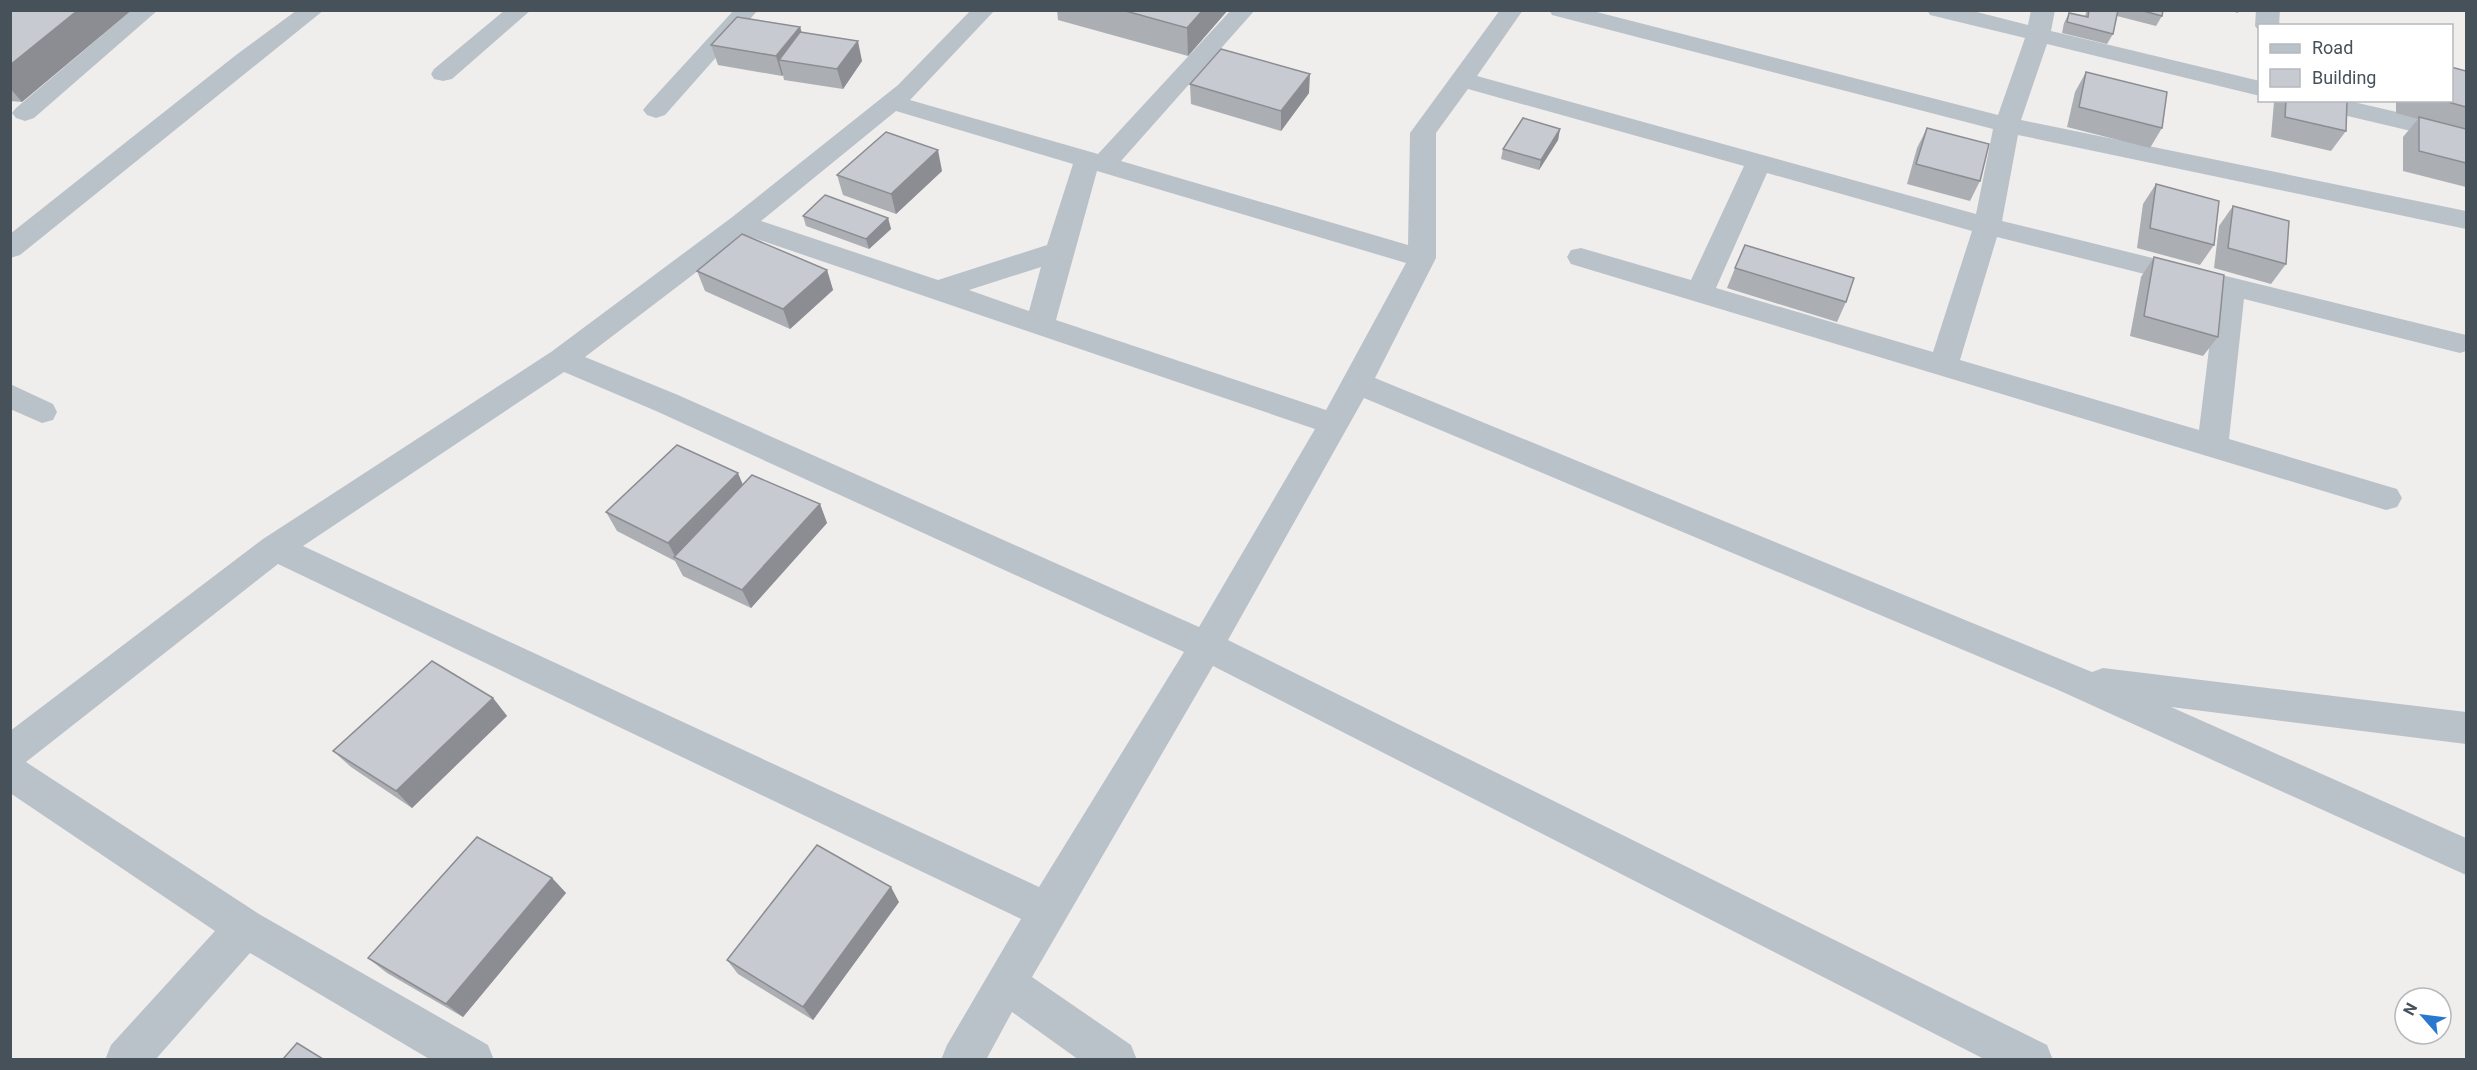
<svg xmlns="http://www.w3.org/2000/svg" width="2477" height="1070" font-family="Roboto,sans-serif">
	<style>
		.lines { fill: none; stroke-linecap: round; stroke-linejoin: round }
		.minor { fill: #bac2c9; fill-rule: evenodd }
		.wall { fill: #abaeb3 }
		.shaded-wall { fill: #8b8d92 }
		.building { fill: #c7cad0; stroke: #8b8d92; stroke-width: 1.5 }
	</style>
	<rect width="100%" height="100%" fill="#f0eded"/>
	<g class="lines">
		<g class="minor">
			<path d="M132 10H158L34 118 25 121 16 118 12 113 16 108Z"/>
			<path d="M297 10H324L20 255 10 258V234L236 55Z"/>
			<path d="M505 10H531L452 79 443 81 434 79 431 74 434 69Z"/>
			<path d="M734 10H758L665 115 656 118 647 115 643 110 647 105Z"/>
			<path d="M971 10H995L910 100 1098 154 1231 10H1255L1121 161 1408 245 1410 133 1500 10H1523L1477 76 1976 214 1993 129 1552 15 1549 10H1589L1998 115 2025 38 1930 15 1927 10H1969L2028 25 2031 10H2055L2051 31 2260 81V96L2047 44 2021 120 2466 211V229L2018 135 2002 221 2466 335V351L2460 353 2244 299 2229 439 2397 489 2402 498 2397 507 2386 510 1571 264 1567 257 1571 250 1581 248 1691 280 1744 166 1468 89 1436 133V258L1375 378 2092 672 2103 668 2466 712V744L2171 707 2466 838V875L2056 689 1364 398 1228 640 2047 1045 2053 1060H1986L1213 666 1032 977 1131 1045 1137 1060H1079L1012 1012 986 1060H941L947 1045 1021 919 278 564 26 762 259 914 488 1045 494 1060H431L250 953 155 1060H105L111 1045 215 931 10 793V731L263 539 551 352 731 218 898 85ZM896 111 1073 164 1047 245 938 280 761 221ZM1097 171 1406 263 1326 410 1056 320ZM1767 173 1972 231 1933 352 1716 288ZM745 235 1315 429 1199 627 678 395 585 357ZM1997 237 2216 292 2199 430 1960 360ZM1041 267 1029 311 969 290ZM564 372 656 411 1184 652 1039 887 303 546Z"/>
			<path d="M2256 10H2280L2279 26H2260L2259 31 2255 26Z"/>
			<path d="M2298 100H2345L2466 128V144L2301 105Z"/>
			<path d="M10 384 53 404 57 412 53 420 42 423 10 409Z"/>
		</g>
	</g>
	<g class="wall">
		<path d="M10 10 22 102 10 101Z"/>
		<path d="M1057 10H1228L1188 56 1058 20Z"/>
		<path d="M2087 10H2163L2162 16 2156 26 2117 16 2113 34 2107 44 2062 33 2064 23 2069 13 2085 16Z"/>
		<path d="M2228 10H2240L2238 13Z"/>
		<path d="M800 27 802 33 862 61 843 89 784 80 783 75 782 76 718 65 711 45Z"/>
		<path d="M2466 71V187L2403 171V137L2418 119 2396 113V100H2451Z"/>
		<path d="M2086 72 2162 128 2150 148 2067 127 2075 92Z"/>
		<path d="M1190 84 1309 93 1281 131 1191 104Z"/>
		<path d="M2275 100H2347L2346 131 2331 151 2271 137 2274 102Z"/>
		<path d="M1927 128 1980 181 1970 201 1907 184 1917 148Z"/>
		<path d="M1560 129 1558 140 1539 170 1501 159 1503 149Z"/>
		<path d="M942 171 896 214 843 195 837 175Z"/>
		<path d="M2156 184 2214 245 2200 265 2137 248 2143 204Z"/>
		<path d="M2233 206 2286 264 2271 284 2214 268 2219 226Z"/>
		<path d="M803 216 888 218 891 229 869 249 806 226Z"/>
		<path d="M2154 257 2218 337 2203 356 2130 336 2141 277Z"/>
		<path d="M1735 268 1846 302 1837 322 1727 288Z"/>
		<path d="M827 270 833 290 790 329 705 291 697 271Z"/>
		<path d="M743 485 820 504 827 523 751 608 683 576 675 561 617 531 606 512Z"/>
		<path d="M493 698 507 716 412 808 351 767 333 751Z"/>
		<path d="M552 878 566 893 463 1017 387 973 368 958Z"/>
		<path d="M899 902 813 1020 738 974 727 960Z"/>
	</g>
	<g class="shaded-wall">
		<path d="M78 10H132L22 102 10 88V65Z"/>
		<path d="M1203 10H1228L1188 56 1187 28Z"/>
		<path d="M800 27 806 47 779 60 783 75 782 76 776 56Z"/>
		<path d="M858 41 862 61 843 89 837 69Z"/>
		<path d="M1310 74 1309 93 1281 131V111Z"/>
		<path d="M1560 129 1558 140 1539 170 1541 160Z"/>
		<path d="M938 150 942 171 896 214 891 194Z"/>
		<path d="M888 218 891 229 869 249 866 239Z"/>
		<path d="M827 270 833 290 790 329 783 309Z"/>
		<path d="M738 473 746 492 676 558 668 543Z"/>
		<path d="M820 504 827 523 751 608 742 590Z"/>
		<path d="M493 698 507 716 412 808 396 791Z"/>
		<path d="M552 878 566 893 463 1017 446 1004Z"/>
		<path d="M891 887 899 902 813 1020 803 1007Z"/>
	</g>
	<g class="building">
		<path d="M10 10H78L10 65Z"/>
		<path d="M1122 10H1203L1187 28Z"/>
		<path d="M2089 10H2118L2113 34 2067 22 2069 13 2088 17Z"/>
		<path d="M2140 10H2163L2162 16Z"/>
		<path d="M737 17 800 27 776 56 711 45Z"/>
		<path d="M800 32 858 41 837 69 779 60Z"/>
		<path d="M1221 49 1310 74 1281 111 1190 84Z"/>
		<path d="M2451 67 2466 71V107L2441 100H2451Z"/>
		<path d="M2086 72 2167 92 2162 128 2079 107Z"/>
		<path d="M2286 100H2347L2346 131 2285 117Z"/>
		<path d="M2419 117 2466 129V163L2419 151Z"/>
		<path d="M1523 118 1560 129 1541 160 1503 149Z"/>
		<path d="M1927 128 1989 144 1980 181 1916 164Z"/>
		<path d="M886 132 938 150 891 194 837 175Z"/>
		<path d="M2156 184 2219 201 2214 245 2150 228Z"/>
		<path d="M825 195 888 218 866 239 803 216Z"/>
		<path d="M2233 206 2289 221 2286 264 2228 248Z"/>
		<path d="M742 234 827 270 783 309 697 271Z"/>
		<path d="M1745 245 1854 278 1846 302 1735 268Z"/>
		<path d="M2154 257 2224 275 2218 337 2144 316Z"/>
		<path d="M677 445 738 473 668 543 606 512Z"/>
		<path d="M752 475 820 504 742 590 674 557Z"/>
		<path d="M432 661 493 698 396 791 333 751Z"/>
		<path d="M477 837 552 878 446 1004 368 958Z"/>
		<path d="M817 845 891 887 803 1007 727 960Z"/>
		<path d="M297 1043 323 1059H283Z"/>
	</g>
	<rect width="2477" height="1070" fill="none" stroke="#475159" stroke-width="24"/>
	<rect x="2258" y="24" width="195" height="78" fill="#ffffff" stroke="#b5b9bd" stroke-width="1.5"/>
	<rect x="2270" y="44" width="30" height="9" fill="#bac2c9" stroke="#b5b9bd" stroke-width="1.5"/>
	<text x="2312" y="54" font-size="18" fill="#475159">Road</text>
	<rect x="2270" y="69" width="30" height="18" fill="#c7cad0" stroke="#b5b9bd" stroke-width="1.5"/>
	<text x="2312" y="84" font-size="18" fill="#475159">Building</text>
	<g transform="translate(2423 1016) rotate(298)"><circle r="28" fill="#ffffff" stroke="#b5b9bd" stroke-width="1.5"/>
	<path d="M0-4.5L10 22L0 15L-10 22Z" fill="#2978ce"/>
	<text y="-9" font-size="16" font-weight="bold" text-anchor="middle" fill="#475159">N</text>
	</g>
</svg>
